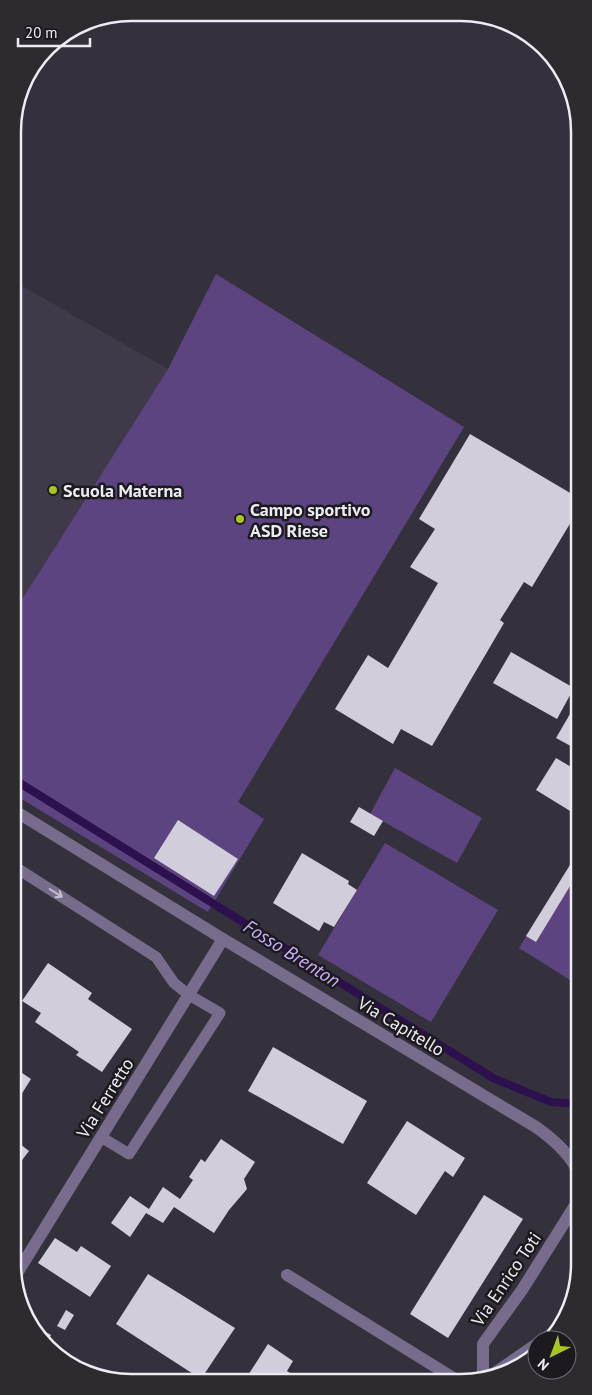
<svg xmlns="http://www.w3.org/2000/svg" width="592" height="1395" font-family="'PT Sans',sans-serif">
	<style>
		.built { fill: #3f394a }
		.green { fill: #5c4481 }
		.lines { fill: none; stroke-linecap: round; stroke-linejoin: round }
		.stream { stroke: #2d104e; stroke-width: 8 }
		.building { fill: #d1cddb }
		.lane { stroke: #776c8b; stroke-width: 11 }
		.street { stroke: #776c8b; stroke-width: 12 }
		.oneway { stroke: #c4bfcf }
		.poi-dot { fill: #a9c71b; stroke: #1c1a1f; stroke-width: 2 }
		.labels { text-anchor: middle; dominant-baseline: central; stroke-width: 5; stroke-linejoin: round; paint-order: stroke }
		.poi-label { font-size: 18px; font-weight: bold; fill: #eeecf3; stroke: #1c1a1f; text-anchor: start }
		.street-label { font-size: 18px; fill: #eeecf3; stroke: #1c1a1f }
		.water-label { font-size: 19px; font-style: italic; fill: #ccb0fd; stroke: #1c1a1f }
		.rim { fill: none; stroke: #eeecf3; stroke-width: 2.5 }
	</style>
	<rect width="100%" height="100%" fill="#35313c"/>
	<path class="built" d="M13 281 168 369 14 612Z"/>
	<g class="green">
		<path d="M216 274 464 427 238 802 264 819 208 912 15 795 14 612 168 369Z"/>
		<path d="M395 768 482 818 457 863 370 814Z"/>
		<path d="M385 843 498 910 431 1022 318 955Z"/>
		<path d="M578 852V985L519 948Z"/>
	</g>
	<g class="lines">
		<path class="stream" d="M15 780 493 1078 551 1102 579 1104"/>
	</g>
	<g class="building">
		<path d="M470 434 577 497V512L532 587 524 582 500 620 504 623 432 746 401 729 393 744 335 709 368 655 388 668 438 583 410 567 435 529 419 519Z"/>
		<path d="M511 652 574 688 557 719 493 683Z"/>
		<path d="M577 702 578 750 556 738Z"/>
		<path d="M556 758 578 771V809L575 814 536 790Z"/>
		<path d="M359 807 383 821 374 836 350 822Z"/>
		<path d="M178 820 238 859 214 896 154 858Z"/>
		<path d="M578 852V873L536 942 526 936Z"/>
		<path d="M302 853 349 881 348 884 357 890 334 927 324 922 319 931 273 903Z"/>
		<path d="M48 963 92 993 88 999 132 1029 102 1072 76 1055 79 1052 35 1022 41 1013 22 1001Z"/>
		<path d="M273 1047 367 1101 343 1144 248 1091Z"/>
		<path d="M16 1069 31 1079 16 1103Z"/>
		<path d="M407 1121 465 1158 453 1177 445 1171 416 1215 367 1183Z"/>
		<path d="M221 1139 255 1162 244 1179 247 1189 229 1210 214 1233 174 1207 163 1223 146 1213 130 1237 111 1223 130 1196 149 1209 163 1187 180 1199 193 1180 189 1177 201 1159 205 1162Z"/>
		<path d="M16 1141 29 1151 16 1168Z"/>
		<path d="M484 1195 523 1219 448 1338 410 1314Z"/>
		<path d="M55 1238 77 1252 81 1246 111 1266 90 1297 38 1263Z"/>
		<path d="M148 1274 235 1328 201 1379 116 1324Z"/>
		<path d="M66 1310 74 1315 65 1330 57 1326Z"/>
		<path d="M35 1326 51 1335 46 1345Z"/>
		<path d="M268 1344 293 1361 287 1371 299 1379 245 1380Z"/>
	</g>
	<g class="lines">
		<path class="lane" d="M15 867 156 957 174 983 189 995 220 1013 129 1154 101 1137"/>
		<g class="street">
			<path d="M15 811 223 939 536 1127C553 1139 571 1154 579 1174"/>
			<path d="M16 1275 223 939"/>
			<path d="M287 1275 455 1379"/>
			<path d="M543 1340 554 1332"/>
			<path d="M483 1379V1344L522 1290 576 1204 579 1185"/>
			<path d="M486 1379 537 1344"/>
		</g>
	</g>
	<defs><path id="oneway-shaft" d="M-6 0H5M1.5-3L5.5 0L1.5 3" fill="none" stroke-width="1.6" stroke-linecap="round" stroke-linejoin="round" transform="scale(1.25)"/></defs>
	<use class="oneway" href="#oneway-shaft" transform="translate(56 893) rotate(32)"/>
	<g class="poi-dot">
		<circle cx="53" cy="490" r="5"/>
		<circle cx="240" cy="519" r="5"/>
	</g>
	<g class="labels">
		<g class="poi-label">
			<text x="63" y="490">Scuola Materna</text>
			<text x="250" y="509">Campo sportivo<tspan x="250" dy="21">ASD Riese</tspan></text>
		</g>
		<g class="street-label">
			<text transform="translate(401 1026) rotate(31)">Via Capitello</text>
			<text transform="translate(105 1098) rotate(-58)">Via Ferretto</text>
			<text transform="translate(506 1279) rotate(-56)">Via Enrico Toti</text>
		</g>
		<g class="water-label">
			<text transform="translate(292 953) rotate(32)">Fosso Brenton</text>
		</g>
	</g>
	<path d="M0 0H592V1395H0ZM131 21H461A110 110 0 0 1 571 131V1264A110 110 0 0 1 461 1374H131A110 110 0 0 1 21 1264V131A110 110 0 0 1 131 21Z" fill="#2d2b30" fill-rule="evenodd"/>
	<path class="rim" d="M131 21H461A110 110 0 0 1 571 131V1264A110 110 0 0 1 461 1374H131A110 110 0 0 1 21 1264V131A110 110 0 0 1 131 21Z"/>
	<g transform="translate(552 1355) rotate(222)"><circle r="24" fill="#1c1a1f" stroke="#706e74"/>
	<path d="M0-4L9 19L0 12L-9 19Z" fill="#a9c71b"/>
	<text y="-8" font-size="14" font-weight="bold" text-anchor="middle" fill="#eeecf3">N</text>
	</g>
	<path d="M18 38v8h72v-8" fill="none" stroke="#eeecf3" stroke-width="2.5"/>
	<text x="25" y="38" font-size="15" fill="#eeecf3" stroke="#1c1a1f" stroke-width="4" paint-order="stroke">20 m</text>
</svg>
